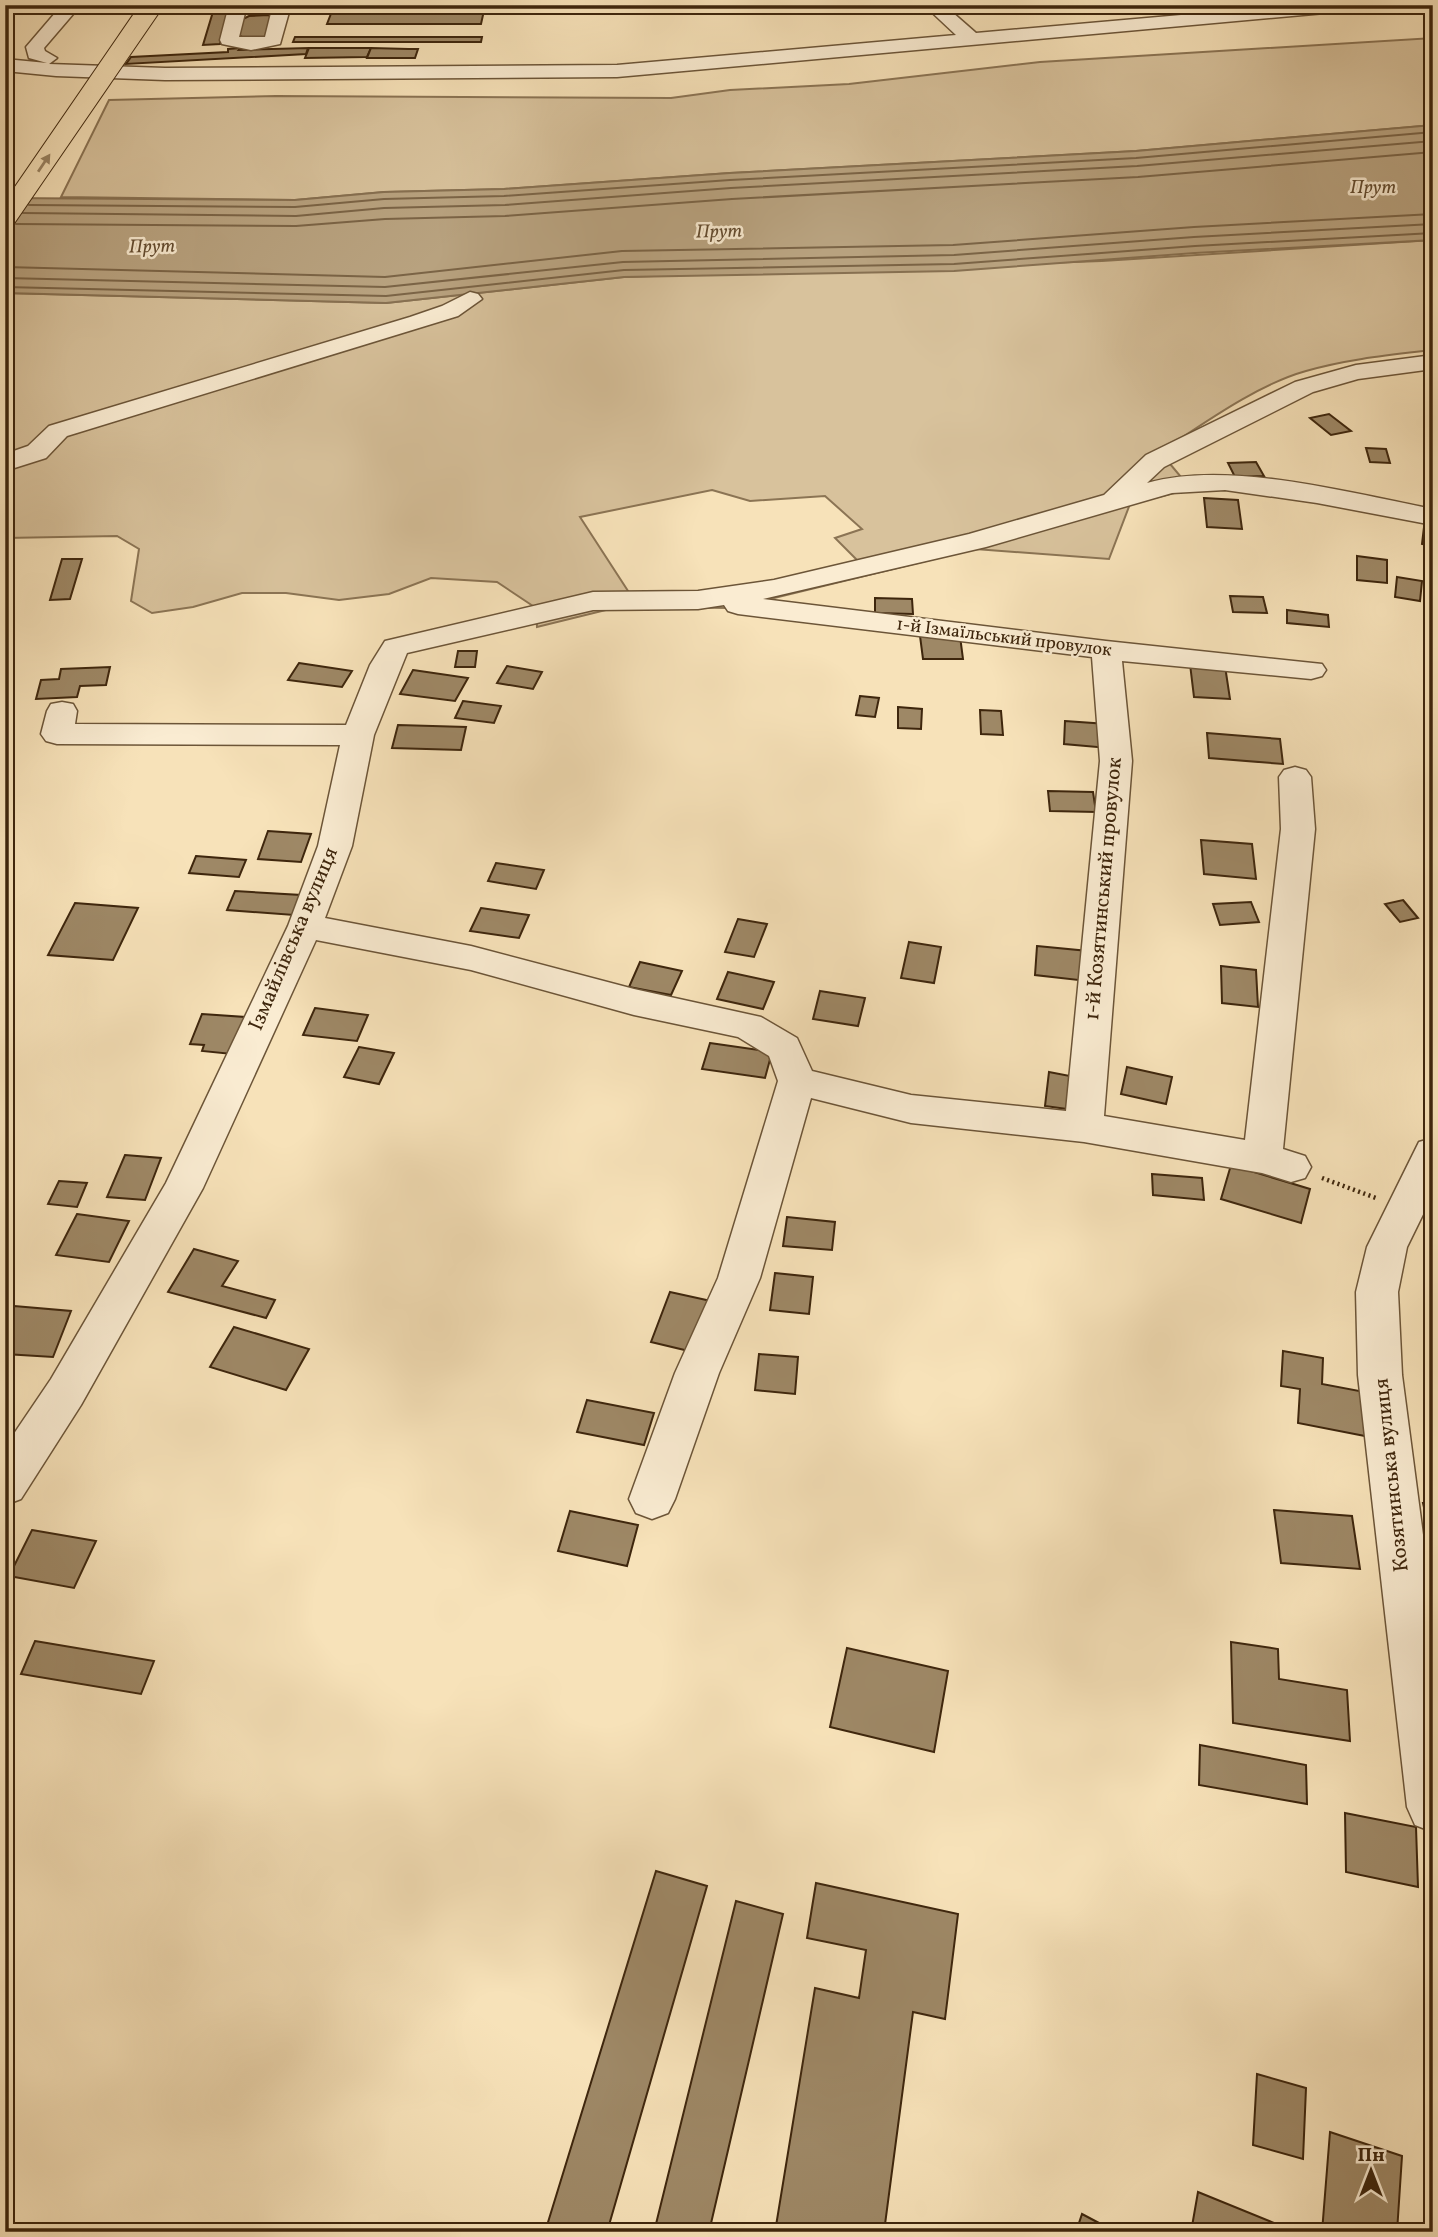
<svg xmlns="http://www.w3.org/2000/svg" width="1438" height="2237" font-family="Vollkorn,serif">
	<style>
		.green { fill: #d8c29c; stroke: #8b7454; stroke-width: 2; fill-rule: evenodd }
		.water { fill: #b8a27f; stroke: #877051; stroke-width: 2 }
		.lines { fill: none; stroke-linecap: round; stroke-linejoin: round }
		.shore { stroke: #7b6446; stroke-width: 2 }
		.building { fill: #9e8866; stroke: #3e260d; stroke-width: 2 }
		.minor-casing { stroke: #6c5538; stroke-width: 3 }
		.path { stroke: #3e260d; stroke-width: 4.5; stroke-dasharray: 2 3.5; stroke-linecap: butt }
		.minor { fill: #faecd2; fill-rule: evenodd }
		.major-bridge-casing { stroke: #3e260d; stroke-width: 22; stroke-linecap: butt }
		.major-bridge { stroke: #f7e2b9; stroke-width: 20 }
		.oneway { fill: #9a8463 }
		.labels { text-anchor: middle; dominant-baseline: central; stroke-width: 5; stroke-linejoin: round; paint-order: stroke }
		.far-street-label { font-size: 18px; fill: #3e260d; stroke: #faecd2 }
		.far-water-label { font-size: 19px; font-style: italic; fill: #634b2f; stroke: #faecd2 }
		.street-label { font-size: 21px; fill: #3e260d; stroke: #faecd2 }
	</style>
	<rect width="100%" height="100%" fill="#f7e2b9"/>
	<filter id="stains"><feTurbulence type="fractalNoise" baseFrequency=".00286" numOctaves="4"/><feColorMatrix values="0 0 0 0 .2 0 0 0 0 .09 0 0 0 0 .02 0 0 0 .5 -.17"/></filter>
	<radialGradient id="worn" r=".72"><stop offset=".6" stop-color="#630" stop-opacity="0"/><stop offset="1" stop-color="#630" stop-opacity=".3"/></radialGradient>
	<g class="green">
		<path d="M1433 38V125L1136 151 730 173 504 189 384 192 295 200 61 197 109 100 276 96 671 98 730 90 849 84 1040 62Z"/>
		<path d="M1433 240V350C1390 355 1347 359 1306 371 1256 385 1203 424 1160 452L1191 489 1130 504 1109 559 975 549 733 608 618 607 537 627 536 608 497 582 431 578 389 594 339 600 286 593H242L193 607 152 613 131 601 139 549 117 536 5 538V293L386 303 624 277 1102 261ZM712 490 750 501 825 496 862 529 835 538 859 562 755 589 630 594 580 517Z"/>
	</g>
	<path class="water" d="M1433 125V240L1195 253 954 271 624 277 386 303 5 293V198L295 200 384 192 504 189 730 173 1136 151Z"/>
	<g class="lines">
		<g class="shore">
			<path d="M29 205 295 207 384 199 504 196 730 180 1136 158 1433 132"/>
			<path d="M23 213 296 216 384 208 505 205 731 188 1137 166 1433 141"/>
			<path d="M16 224 296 226 385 219 505 216 732 199 1138 177 1433 152"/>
			<path d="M5 267 385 277 622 251 953 245 1194 227 1433 214"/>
			<path d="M5 278 385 287 623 262 954 255 1194 237 1433 224"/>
			<path d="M5 287 386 296 624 270 954 264 1195 246 1433 233"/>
		</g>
	</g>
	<g class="building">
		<path d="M215 5H231L220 44 203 45Z"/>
		<path d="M243 5H275L268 10H251Z"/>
		<path d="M334 6H485L481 24H327Z"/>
		<path d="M268 15 274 19 271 34 262 39H246L238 35 241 20 249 16Z"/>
		<path d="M295 37H482L481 42H293Z"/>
		<path d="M241 48 239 50 308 48 306 54 126 64 131 57 228 52V49Z"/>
		<path d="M309 48H371L367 57 305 58Z"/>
		<path d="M371 48 409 49H418L415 58H367Z"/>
		<path d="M1329 414 1351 431 1331 435 1310 418Z"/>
		<path d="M1366 448 1386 449 1390 463 1370 462Z"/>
		<path d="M1256 462 1264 476 1235 477 1228 463Z"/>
		<path d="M1204 498 1238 500 1242 529 1207 527Z"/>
		<path d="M1424 527 1433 528V546L1422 544Z"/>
		<path d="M1357 556 1387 560V583L1357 580Z"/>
		<path d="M62 559H82L70 599 50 600Z"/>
		<path d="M1397 577 1422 581 1420 601 1395 597Z"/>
		<path d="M1230 596 1263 597 1267 613 1233 612Z"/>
		<path d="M875 598 912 599 913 614 875 613Z"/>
		<path d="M1287 610 1328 615 1329 627 1287 623Z"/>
		<path d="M920 636H960L963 659H923Z"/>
		<path d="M458 651H477L475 667H455Z"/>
		<path d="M299 663 352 671 342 687 288 680Z"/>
		<path d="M1190 664 1225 666 1230 699 1194 697Z"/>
		<path d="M507 666 542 672 533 689 497 683Z"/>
		<path d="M110 667 106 685 80 686 77 697 36 699 41 680 59 679 61 669Z"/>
		<path d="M413 670 468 678 455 701 400 694Z"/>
		<path d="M860 696 879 698 875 717 856 715Z"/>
		<path d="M463 701 501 706 494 723 455 718Z"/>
		<path d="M898 707 922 709 921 729 898 728Z"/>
		<path d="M980 710 1001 711 1003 735 981 734Z"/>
		<path d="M1065 721 1107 724 1108 748 1064 744Z"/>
		<path d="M398 725 466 727 461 750 392 748Z"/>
		<path d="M1207 733 1280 739 1283 764 1209 758Z"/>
		<path d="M1048 791 1093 792 1096 812 1050 811Z"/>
		<path d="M268 831 311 834 301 862 258 859Z"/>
		<path d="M1201 840 1252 844 1256 879 1204 874Z"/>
		<path d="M196 856 246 860 239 877 189 873Z"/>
		<path d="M496 863 544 870 536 889 488 881Z"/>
		<path d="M235 891 301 895 294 915 227 910Z"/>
		<path d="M1403 900 1418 918 1400 922 1385 904Z"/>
		<path d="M1251 902 1259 922 1220 925 1213 904Z"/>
		<path d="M75 903 138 908 113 960 48 955Z"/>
		<path d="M481 908 529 915 519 938 470 931Z"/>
		<path d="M738 919 767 924 754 957 725 952Z"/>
		<path d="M909 942 941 947 934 983 901 978Z"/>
		<path d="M1037 946 1088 951 1087 981 1035 975Z"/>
		<path d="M640 962 682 971 671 995 629 987Z"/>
		<path d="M1221 966 1256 970 1258 1007 1222 1003Z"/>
		<path d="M728 972 774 982 763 1009 717 999Z"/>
		<path d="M820 991 865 998 858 1026 813 1019Z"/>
		<path d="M315 1008 368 1015 357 1041 303 1035Z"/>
		<path d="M202 1014 245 1017 232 1054 202 1051 204 1045 190 1044Z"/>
		<path d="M710 1043 772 1052 765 1078 702 1069Z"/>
		<path d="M359 1047 394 1053 379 1084 344 1077Z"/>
		<path d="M1127 1067 1172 1077 1166 1104 1121 1094Z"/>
		<path d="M1049 1072 1070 1076 1067 1109 1045 1106Z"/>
		<path d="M125 1155 161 1158 145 1200 107 1197Z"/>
		<path d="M1231 1165 1310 1189 1301 1223 1221 1199Z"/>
		<path d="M1152 1174 1202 1178 1204 1200 1153 1195Z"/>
		<path d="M59 1181 87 1183 77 1207 48 1204Z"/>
		<path d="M77 1214 129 1221 109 1262 56 1255Z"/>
		<path d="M787 1217 835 1222 832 1250 783 1246Z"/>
		<path d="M194 1249 238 1261 222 1286 275 1300 266 1318 168 1292Z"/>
		<path d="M775 1273 813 1277 809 1314 770 1310Z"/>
		<path d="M670 1292 711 1301 693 1352 651 1342Z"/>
		<path d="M14 1306 71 1311 53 1357 5 1354V1328Z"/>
		<path d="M234 1327 309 1349 286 1390 210 1367Z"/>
		<path d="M1283 1351 1323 1358 1322 1384 1370 1393V1437L1298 1423 1300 1389 1281 1386Z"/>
		<path d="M759 1354 798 1357 795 1394 755 1390Z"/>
		<path d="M587 1400 654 1413 644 1445 577 1432Z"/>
		<path d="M1423 1503H1433V1543H1432Z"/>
		<path d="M1274 1510 1352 1516 1360 1569 1281 1563Z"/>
		<path d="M570 1511 638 1525 627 1566 558 1551Z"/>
		<path d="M32 1530 96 1541 74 1588 9 1576Z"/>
		<path d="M35 1641 154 1661 141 1694 21 1674Z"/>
		<path d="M1231 1642 1278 1649 1279 1679 1347 1690 1350 1741 1233 1723Z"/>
		<path d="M847 1648 948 1671 934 1752 830 1727Z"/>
		<path d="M1200 1745 1306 1765 1307 1804 1199 1785Z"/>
		<path d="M1345 1813 1416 1827 1418 1887 1346 1872Z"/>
		<path d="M656 1871 707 1886 607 2232H545Z"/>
		<path d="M816 1883 958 1914 945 2019 913 2012 884 2232H775L815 1988 859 1998 866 1950 807 1938Z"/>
		<path d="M736 1901 783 1914 709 2232H654Z"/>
		<path d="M1257 2074 1306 2088 1303 2159 1253 2145Z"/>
		<path d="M1330 2132 1402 2156 1397 2232H1322Z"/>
		<path d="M1198 2192 1284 2227 1283 2232H1191Z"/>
		<path d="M1082 2214 1116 2232H1076Z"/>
	</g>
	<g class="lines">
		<defs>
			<g id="minor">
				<path d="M62 5 80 6 44 48 45 51 57 58 49 64 165 68 617 65 956 35 924 5H944L976 33 1294 5H1367L1358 10 617 77 165 80 56 76 5 71V59L47 63 29 58 26 47Z"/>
				<path d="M229 5H247L239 37H265L273 5H291L280 44 251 50 222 44 220 40Z"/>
				<path d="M470 292 478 294 482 299 458 316 67 436 46 458 5 471V454L28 446 49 426 410 317 442 306Z"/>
				<path d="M1433 355V369L1358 379 1313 392 1164 467 1147 483C1229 460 1349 493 1433 509V525L1317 503 1225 490 1172 493 986 547 763 599 1106 641 1322 664 1326 670 1322 676 1311 679 1122 661 1132 761 1104 1116 1245 1140 1281 829 1279 777 1284 770 1295 767 1306 770 1311 777 1315 829 1283 1149 1305 1156 1311 1167 1305 1178 1291 1182 1262 1173 1084 1142 911 1123 811 1098 760 1278 719 1373 675 1499 668 1513 652 1519 636 1513 629 1499 675 1373 718 1278 778 1081 769 1056 738 1037 634 1015 471 970 316 940 203 1188 81 1405 21 1499 5 1505V1447L51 1379 166 1183 288 926 318 846 340 745 57 744 46 741 41 734 47 711 51 704 62 702 73 704 77 711 75 724 346 725 370 665 385 641 593 592 698 591 774 580 969 534 1104 495 1146 455 1295 382 1356 365ZM724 605 728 611 738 614 1092 657 1100 761 1066 1111 911 1095 812 1071 797 1038 761 1017 634 989 471 946 325 918 352 846 374 735 407 653 593 610 698 609Z"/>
				<path d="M1433 1138V1194L1407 1247 1398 1292 1402 1375 1433 1611V1832L1415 1825 1407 1807 1358 1375 1356 1292 1367 1247 1419 1142Z"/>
			</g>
		</defs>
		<use href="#minor" class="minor-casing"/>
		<path class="path" d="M1322 1178 1376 1198"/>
		<use href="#minor" class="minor"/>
		<defs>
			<path id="major-bridge" d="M5 219 152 5"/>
		</defs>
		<use href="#major-bridge" class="major-bridge-casing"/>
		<use href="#major-bridge" class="major-bridge"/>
	</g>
	<defs><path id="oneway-solid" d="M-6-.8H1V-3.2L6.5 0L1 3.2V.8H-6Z" transform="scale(1.75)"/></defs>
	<use class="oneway" href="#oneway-solid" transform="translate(44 163) rotate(-56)"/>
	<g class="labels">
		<g class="far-street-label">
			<text transform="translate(1004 638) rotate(7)">1-й Ізмаїльський провулок</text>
		</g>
		<g class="far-water-label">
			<text x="1373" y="188">Прут</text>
			<text transform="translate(719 232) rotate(-1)">Прут</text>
			<text transform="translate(152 247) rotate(-1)">Прут</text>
		</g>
		<g class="street-label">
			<text transform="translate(1104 889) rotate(-85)">1-й Козятинський провулок</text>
			<text transform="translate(294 939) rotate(-67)">Ізмайлівська вулиця</text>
			<text transform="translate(1392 1475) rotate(-96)">Козятинська вулиця</text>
		</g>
	</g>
	<rect width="1438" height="2237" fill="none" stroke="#f7e2b9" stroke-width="28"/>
	<rect x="7" y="7" width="1424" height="2223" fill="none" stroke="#3e260d" stroke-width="3.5"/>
	<rect x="14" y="14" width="1410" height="2209" fill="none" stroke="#3e260d" stroke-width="2"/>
	<g transform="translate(1371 2171)" stroke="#faecd2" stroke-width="5" paint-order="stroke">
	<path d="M0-5L12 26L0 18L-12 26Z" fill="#3e260d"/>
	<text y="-10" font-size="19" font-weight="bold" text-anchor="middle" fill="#3e260d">Пн</text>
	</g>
	<rect width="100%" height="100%" filter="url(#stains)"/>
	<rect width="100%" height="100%" fill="url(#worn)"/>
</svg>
